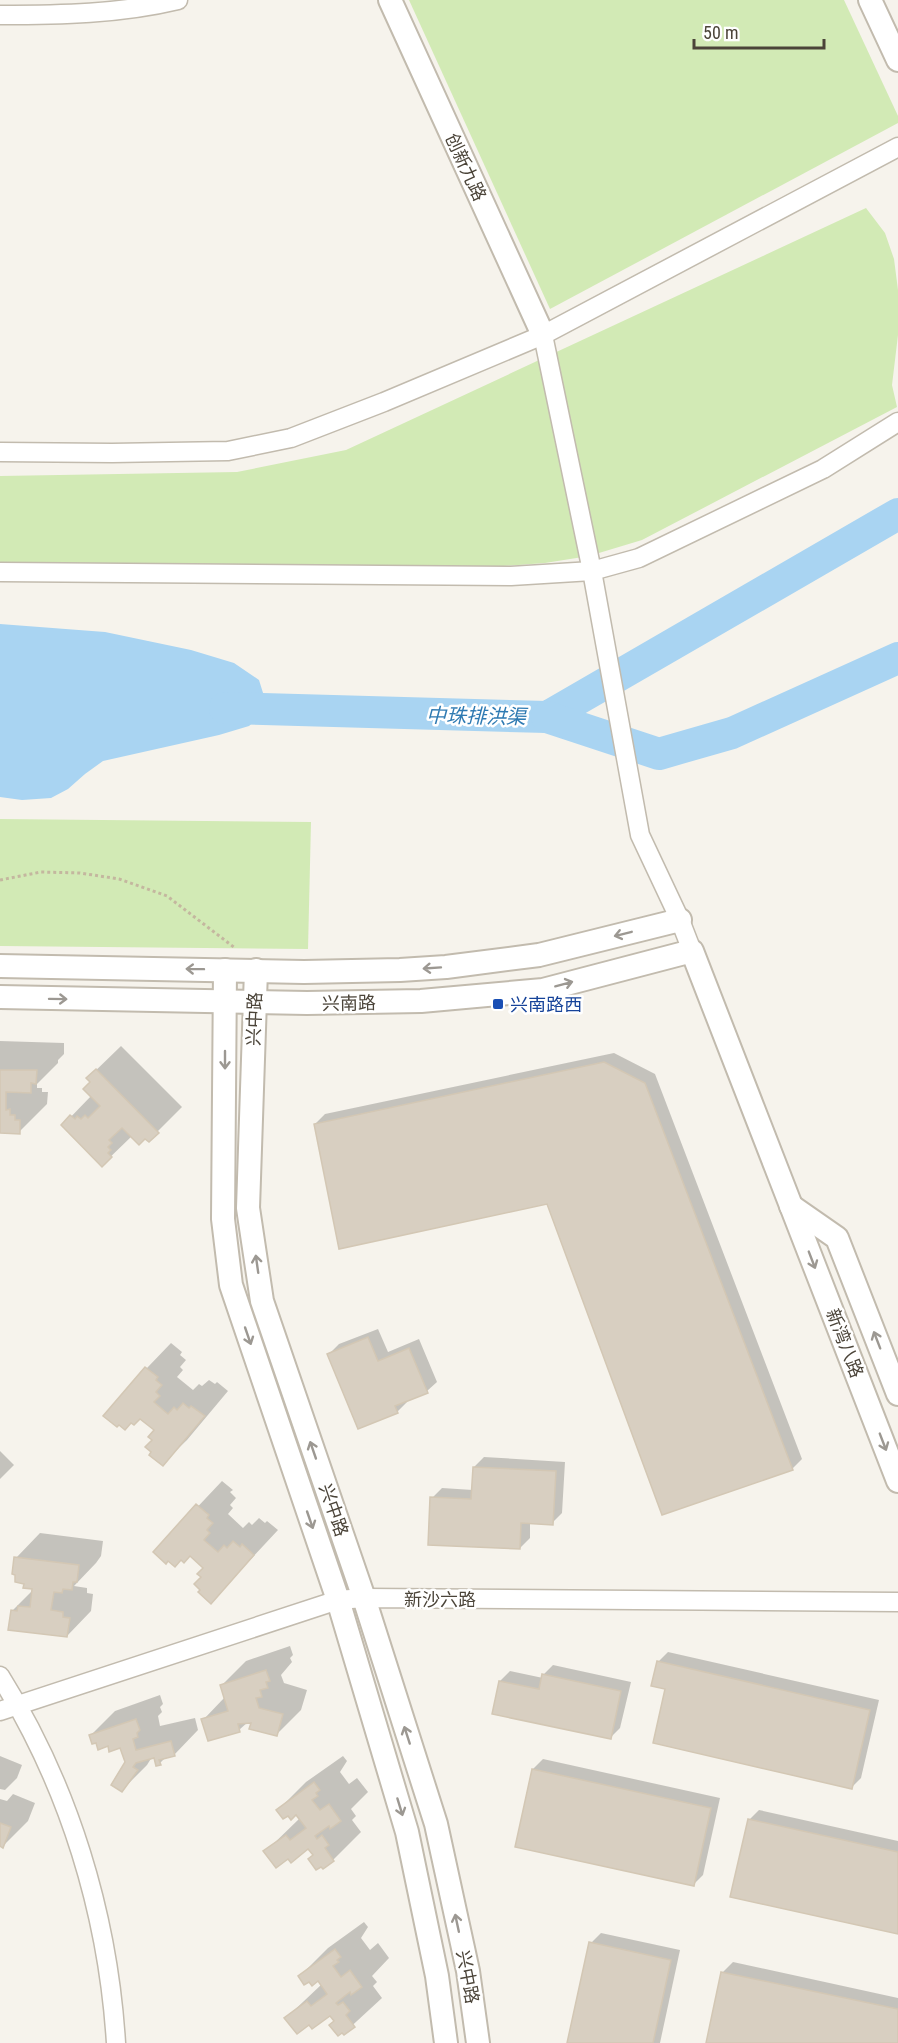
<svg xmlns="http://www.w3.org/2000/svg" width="898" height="2043" font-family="'Roboto Condensed','Noto Sans SC',sans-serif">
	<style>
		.green { fill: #d2eab5 }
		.water { fill: #a9d4f2 }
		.shadow { fill: #0003 }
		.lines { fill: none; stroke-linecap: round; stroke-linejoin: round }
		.river { stroke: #a9d4f2; stroke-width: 32 }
		.building { fill: #d8cfc1; stroke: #d3c7b4; stroke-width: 1.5 }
		.minor-casing { stroke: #c2bbae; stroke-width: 21 }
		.tertiary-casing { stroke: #c2bbae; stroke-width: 26 }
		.path { stroke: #c4b79f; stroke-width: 3; stroke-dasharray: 3 3; stroke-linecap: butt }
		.minor { stroke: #fff; stroke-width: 18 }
		.tertiary { stroke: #fff; stroke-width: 22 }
		.oneway { stroke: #9c9892 }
		.transit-dot { fill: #1a4fb4; stroke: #fff; stroke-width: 2 }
		.labels { text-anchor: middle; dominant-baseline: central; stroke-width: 5; stroke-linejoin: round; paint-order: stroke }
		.street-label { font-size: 18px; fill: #4b4439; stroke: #fff }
		.transit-label { font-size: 18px; fill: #164399; stroke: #fff; text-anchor: start }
		.water-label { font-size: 20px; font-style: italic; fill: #2e7ab2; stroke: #fff }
	</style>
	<rect width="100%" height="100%" fill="#f6f3ec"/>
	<g class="green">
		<path d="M409 0H844L898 116V123L550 309Z"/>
		<path d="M866 208 885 233 894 259 898 290V335L892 385 897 407 642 540 589 556 545 563 476 568 0 563V476L237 472 346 450Z"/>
		<path d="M0 819 311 822 308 949 0 946Z"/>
	</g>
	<path class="water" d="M0 624 105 632 191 650 234 663 259 680 268 709 249 726 219 735 103 761 85 774 68 789 51 798 22 800 0 797Z"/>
	<g class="shadow">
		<path d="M0 1041 64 1043V1054L58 1060V1063L37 1084V1088H42V1092H48L47 1104 19 1132H0Z"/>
		<path d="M121 1046 182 1107 149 1140 145 1136H132L102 1165 63 1125 92 1095V1082L88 1078Z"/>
		<path d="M614 1053 655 1074 802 1459 792 1469 548 1202 315 1124 325 1114Z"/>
		<path d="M378 1329 388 1352 419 1339 437 1382 427 1391 406 1400 407 1402 397 1412 329 1354 339 1344Z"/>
		<path d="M171 1343 182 1352 180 1355 186 1360 180 1367 183 1370 177 1377 193 1390 199 1384 202 1386 209 1380 215 1384 217 1382 228 1391 187 1440 162 1464 154 1440 156 1430 141 1417 106 1416 147 1368Z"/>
		<path d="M0 1451 14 1465 0 1479Z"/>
		<path d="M484 1457 565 1462 562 1513 552 1523 530 1522V1538L520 1548 432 1498 442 1488 473 1490 474 1467Z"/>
		<path d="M222 1481 233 1490 230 1492 236 1498 230 1505 233 1508 228 1514 243 1528 249 1522 252 1525 259 1518 265 1523 267 1521 278 1530 211 1602 203 1577 205 1567 191 1554 155 1552Z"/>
		<path d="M40 1533 103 1541 101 1556 96 1563 74 1586 87 1588V1593L93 1594 91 1611 67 1636 12 1611 35 1588 16 1558Z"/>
		<path d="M290 1646 293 1655 290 1658 292 1662 281 1675 284 1683 307 1690 301 1710 277 1734 253 1721 248 1722 239 1730 203 1720 225 1697 222 1685 246 1661Z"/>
		<path d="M668 1652 879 1700 861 1778 851 1788 667 1688 658 1662Z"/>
		<path d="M553 1665 631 1682 620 1728 610 1738 500 1681 510 1671 543 1678V1675Z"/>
		<path d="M160 1695 163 1704 160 1707 162 1712 158 1716 160 1726 195 1718 198 1730 174 1755 167 1756 160 1763 155 1757H152L147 1765 122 1790 126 1762 121 1746 97 1741 91 1735 115 1711Z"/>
		<path d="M0 1756 22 1765 17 1778 5 1790 0 1789Z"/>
		<path d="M343 1756 347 1761 340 1772 349 1784 357 1778 368 1792 351 1809 356 1816 352 1820 361 1832 333 1860 321 1864 309 1847 288 1857 265 1852 300 1818 297 1813 278 1810 306 1782Z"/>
		<path d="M543 1759 720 1798 703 1875 693 1885 517 1846 533 1769Z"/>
		<path d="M13 1794 35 1803 28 1821 3 1846 0 1845V1799L7 1801Z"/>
		<path d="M759 1810 898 1841V1933L749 1820Z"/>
		<path d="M364 1922 368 1927 361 1938 370 1950 378 1943 389 1958 372 1976 377 1982 373 1986 382 1998 344 2033 330 2013 309 2023 286 2018 322 1984 318 1979 300 1976 328 1948Z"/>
		<path d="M601 1933 680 1950 660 2043H568L591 1943Z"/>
		<path d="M733 1962 898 1998V2043H708L723 1972Z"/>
	</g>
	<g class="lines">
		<g class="river">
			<path d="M225 708 547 717 898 514"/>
			<path d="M547 717 659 754 732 733 898 658"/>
		</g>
	</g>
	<g class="building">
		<path d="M604 1062 645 1083 793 1470 662 1515 547 1204 339 1249 314 1124Z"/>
		<path d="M96 1069 159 1133 149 1142 145 1139 139 1145 122 1128 109 1140 112 1143 108 1147 111 1150 108 1153 112 1157 102 1167 61 1125 70 1115 75 1119 77 1116 81 1119 85 1115 88 1118 100 1106 83 1089 90 1082 86 1078Z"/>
		<path d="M0 1070H37L36 1084 31 1083V1093L6 1092V1110L10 1109V1115H15V1120H20V1134L0 1133Z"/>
		<path d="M368 1337 378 1361 409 1348 428 1393 395 1406 398 1413 358 1429 327 1354Z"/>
		<path d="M145 1367 158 1377 156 1380 162 1385 156 1392 160 1396 154 1402 168 1414 174 1407 177 1410 183 1403 189 1408 191 1406 205 1416 163 1466 149 1455 151 1452 145 1447 152 1440 148 1437 154 1430 140 1419 134 1425 131 1423 125 1430 119 1425 117 1427 103 1416Z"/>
		<path d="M473 1467 556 1471 553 1525 521 1523 520 1549 428 1545 430 1497 471 1499Z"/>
		<path d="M196 1504 209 1515 207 1518 213 1523 207 1530 210 1533 204 1540 218 1552 224 1545 227 1548 233 1541 240 1547 242 1544 254 1555 211 1604 198 1592 200 1590 194 1584 201 1577 197 1574 203 1568 190 1556 184 1563 181 1560 175 1567 168 1561 166 1564 153 1552Z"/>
		<path d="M14 1557 79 1565 77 1582H73L72 1590 63 1589 62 1593 54 1592 51 1610 63 1612V1617L70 1618 67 1637 8 1630 11 1610 17 1611 18 1606 30 1607 32 1589 23 1588 24 1584 15 1582V1575L12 1574Z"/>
		<path d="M657 1661 870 1710 852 1789 653 1743 665 1689 651 1686Z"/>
		<path d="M266 1670 270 1681 266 1682 268 1688 260 1690 262 1697 256 1698 259 1708 283 1714 277 1736 249 1729 251 1723 238 1724 240 1732 208 1741 201 1719 228 1711 220 1685Z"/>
		<path d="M542 1674 621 1691 611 1739 492 1714 499 1681 539 1689Z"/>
		<path d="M136 1719 140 1730 137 1733 138 1737 133 1739 136 1750 171 1741 175 1756 159 1760 161 1765 156 1766 154 1758 136 1763 133 1767 138 1770 122 1792 111 1785 125 1762 120 1748 109 1752 108 1746 98 1750 96 1743 92 1744 89 1735Z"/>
		<path d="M532 1769 711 1808 694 1886 515 1847Z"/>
		<path d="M314 1782 320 1790 316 1793 318 1796 312 1800 320 1810 329 1804 341 1821 330 1829 329 1826 315 1836 317 1839 322 1835 329 1845 325 1848 334 1861 323 1869 321 1867 316 1870 308 1859 313 1855 308 1849 291 1863 288 1859 276 1868 263 1851 286 1835 290 1840 306 1828 296 1815 291 1820 288 1816 283 1819 276 1810Z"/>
		<path d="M748 1819 898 1852V1934L730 1897Z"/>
		<path d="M0 1823 11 1827 3 1848 0 1846Z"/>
		<path d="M589 1942 671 1960 653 2043H567Z"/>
		<path d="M335 1949 341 1957 337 1960 339 1962 333 1966 341 1977 350 1970 362 1987 351 1995 350 1992 336 2003 338 2005 343 2002 350 2011 346 2015 355 2027 344 2035 342 2033 338 2036 329 2025 334 2021 330 2016 312 2029 309 2025 297 2034 284 2018 307 2001 311 2006 327 1994 318 1981 312 1986 309 1982 304 1985 298 1976Z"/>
		<path d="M721 1972 898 2009V2043H706Z"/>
	</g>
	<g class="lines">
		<defs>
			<g id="minor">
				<path d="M0 15C60 15 120 14 178 0"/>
				<path d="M543 335 592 571 640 835 680 920 692 951"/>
				<path d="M0 452 112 453 228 451 291 438 384 402 543 335 898 147"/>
				<path d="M0 572 511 576 592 571 639 558 823 469 898 422"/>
				<path d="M0 1676C69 1786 108 1914 116 2043"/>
				<path d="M0 1711 338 1600 364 1598 898 1602"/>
			</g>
			<g id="tertiary">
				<path d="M390 0 543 335"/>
				<path d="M870 0 898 60"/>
				<path d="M0 966 304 972 400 970 446 967 539 955 680 920"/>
				<path d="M225 970 223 1219 231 1285 338 1600 407 1832 437 1976 446 2043"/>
				<path d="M256 970 248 1208 262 1301 364 1598 436 1824 468 1971 478 2043"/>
				<path d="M0 997 307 1003 421 1001 543 990 692 951 898 1481"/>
				<path d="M791 1206 837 1238 898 1394"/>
			</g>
		</defs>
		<use href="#minor" class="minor-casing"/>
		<use href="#tertiary" class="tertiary-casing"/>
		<path class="path" d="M0 880 41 872 80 873 119 879 167 896 235 948"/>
		<use href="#minor" class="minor"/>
		<use href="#tertiary" class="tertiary"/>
	</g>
	<defs><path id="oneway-shaft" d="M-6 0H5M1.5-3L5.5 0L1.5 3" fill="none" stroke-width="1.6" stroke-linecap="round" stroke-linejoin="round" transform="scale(1.5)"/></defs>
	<g class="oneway">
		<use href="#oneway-shaft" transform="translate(623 934) rotate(166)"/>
		<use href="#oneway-shaft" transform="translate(432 968) rotate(176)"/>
		<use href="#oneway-shaft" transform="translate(195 969) rotate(-179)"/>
		<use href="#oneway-shaft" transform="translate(564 984) rotate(-15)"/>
		<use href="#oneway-shaft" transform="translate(58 999) rotate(1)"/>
		<use href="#oneway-shaft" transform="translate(225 1060) rotate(90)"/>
		<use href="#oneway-shaft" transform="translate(812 1260) rotate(69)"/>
		<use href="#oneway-shaft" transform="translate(257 1264) rotate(-98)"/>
		<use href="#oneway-shaft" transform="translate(248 1336) rotate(71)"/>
		<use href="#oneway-shaft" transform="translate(877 1340) rotate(-111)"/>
		<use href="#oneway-shaft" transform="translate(883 1442) rotate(69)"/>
		<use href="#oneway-shaft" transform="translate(313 1450) rotate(-109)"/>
		<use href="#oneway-shaft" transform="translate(310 1520) rotate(71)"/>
		<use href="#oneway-shaft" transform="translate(407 1735) rotate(-108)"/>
		<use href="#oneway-shaft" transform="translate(400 1807) rotate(73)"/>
		<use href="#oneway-shaft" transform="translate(457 1923) rotate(-102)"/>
	</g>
	<rect class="transit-dot" x="492" y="998" width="12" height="12" rx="3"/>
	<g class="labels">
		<g class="street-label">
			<text transform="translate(466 167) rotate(65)">创新九路</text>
			<text transform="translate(349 1003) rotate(-1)">兴南路</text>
			<text transform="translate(254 1019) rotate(-88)">兴中路</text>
			<text transform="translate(845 1343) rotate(69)">新湾八路</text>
			<text transform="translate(334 1510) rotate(71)">兴中路</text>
			<text x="440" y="1599">新沙六路</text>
			<text transform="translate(468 1977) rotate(79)">兴中路</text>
		</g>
		<g class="transit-label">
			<text x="510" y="1004">兴南路西</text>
		</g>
		<g class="water-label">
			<text transform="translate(476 716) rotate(1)">中珠排洪渠</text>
		</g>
	</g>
	<path d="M694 39v9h130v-9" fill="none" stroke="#4b4439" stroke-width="3"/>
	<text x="703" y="39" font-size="18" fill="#4b4439" stroke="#ffffff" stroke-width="4.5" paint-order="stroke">50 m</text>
</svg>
